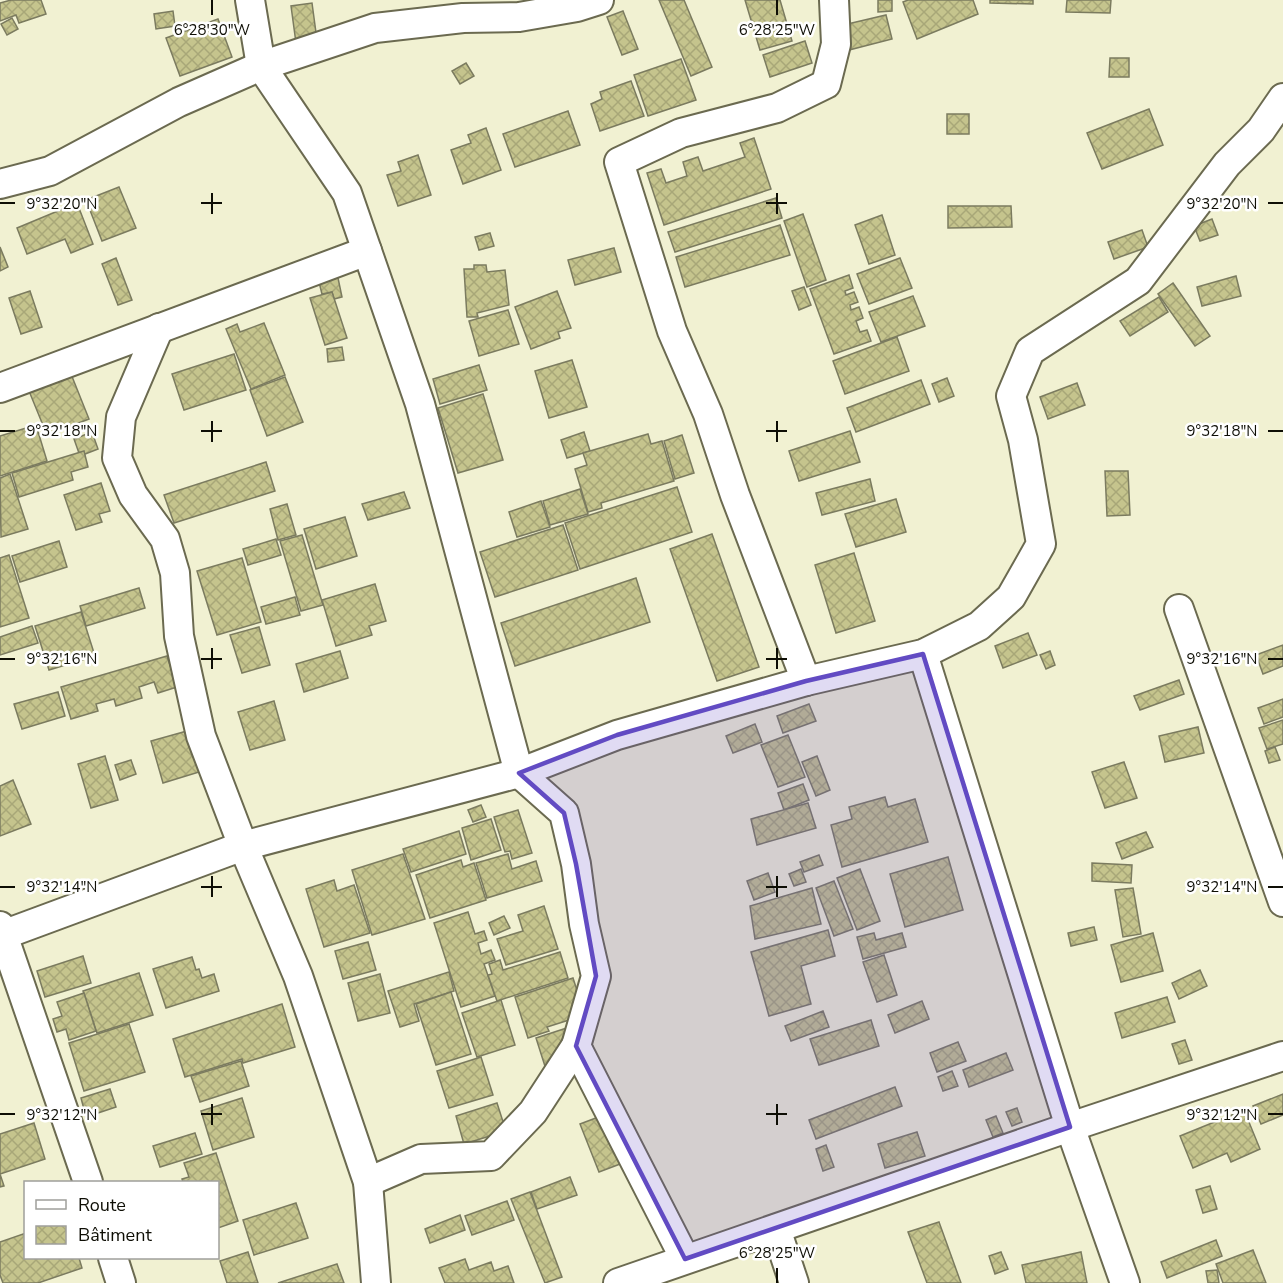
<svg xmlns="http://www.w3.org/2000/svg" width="1283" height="1283" font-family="'Nunito Sans',sans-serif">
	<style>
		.building { fill: url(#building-cross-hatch); stroke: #7b7b5f; stroke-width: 1.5 }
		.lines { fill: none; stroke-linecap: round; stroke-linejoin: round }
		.minor-casing { stroke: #6b6a50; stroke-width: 32 }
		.minor { stroke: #fff; stroke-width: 28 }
		.marked { fill: #624bc3; fill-opacity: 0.2; stroke: #624bc3; stroke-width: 4.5; stroke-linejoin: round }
		.ticks { fill: none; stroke: #0e0e05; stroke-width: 2 }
		.ticks-label { font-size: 15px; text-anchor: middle; fill: #0e0e05; stroke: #fff; stroke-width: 5; stroke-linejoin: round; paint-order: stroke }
	</style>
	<defs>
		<pattern id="building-cross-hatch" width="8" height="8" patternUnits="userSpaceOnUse" patternTransform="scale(1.5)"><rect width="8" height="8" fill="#c5c48d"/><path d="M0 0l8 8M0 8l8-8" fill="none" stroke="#a8a778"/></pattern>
	</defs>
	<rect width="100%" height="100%" fill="#f1f1d2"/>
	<g class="building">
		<path d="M11 0H41L46 14 19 23 16 15 0 21V3Z"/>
		<path d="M659 0H684L712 67 691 76Z"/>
		<path d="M745 0H780L792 41 760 50Z"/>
		<path d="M878 0H892V11L878 12Z"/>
		<path d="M908 0H973L978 14 917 39 903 2Z"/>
		<path d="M990 0H1033V4L990 3Z"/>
		<path d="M1067 0H1111L1110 13 1066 12Z"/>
		<path d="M312 3 317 40 296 43 291 6Z"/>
		<path d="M173 11 175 26 156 29 154 14Z"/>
		<path d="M623 11 638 49 622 55 607 17Z"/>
		<path d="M886 15 892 39 849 50 843 25Z"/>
		<path d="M12 18 18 29 7 35 1 24Z"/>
		<path d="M218 19 232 57 180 76 166 38Z"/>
		<path d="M805 41 812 63 770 77 763 55Z"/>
		<path d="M1110 58H1129V77H1109Z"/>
		<path d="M681 59 696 100 648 116 634 75Z"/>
		<path d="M466 63 474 76 460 84 452 71Z"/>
		<path d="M631 81 644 116 600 131 591 104 602 99 600 92Z"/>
		<path d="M1149 109 1163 145 1102 169 1087 133Z"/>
		<path d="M568 111 580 145 515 167 503 134Z"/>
		<rect x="947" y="114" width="22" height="20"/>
		<path d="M486 128 501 170 463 184 451 150 471 143 468 135Z"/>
		<path d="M754 138 771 189 664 225 647 173 661 169 666 183 687 176 683 162 698 157 703 171 745 157 740 143Z"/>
		<path d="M418 155 431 195 398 206 387 175 401 171 398 162Z"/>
		<path d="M119 187 136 228 102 241 86 200Z"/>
		<path d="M776 198 782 218 675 252 668 232Z"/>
		<path d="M77 203 93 244 71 253 65 239 27 254 17 228Z"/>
		<path d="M948 206H1011L1012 227 948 228Z"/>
		<path d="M803 214 826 280 807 287 784 221Z"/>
		<path d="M882 215 895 255 869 264 855 225Z"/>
		<path d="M1212 219 1218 235 1200 241 1194 226Z"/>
		<path d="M780 225 790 255 685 287 676 257Z"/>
		<path d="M1142 230 1148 247 1114 259 1108 242Z"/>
		<path d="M490 233 494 246 479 250 475 237Z"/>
		<path d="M0 247 8 267 0 271Z"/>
		<path d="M614 248 621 272 575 285 568 260Z"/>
		<path d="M116 258 132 300 118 305 102 264Z"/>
		<path d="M900 258 912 288 869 304 857 274Z"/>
		<path d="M474 265H486L487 272 505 270 509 305 477 313 478 317H467L464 269H474Z"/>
		<path d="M849 275 853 288 845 291 846 295 854 292 858 302 850 305 851 310 859 307 863 318 856 321 860 332 867 330 871 341 834 354 810 289Z"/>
		<path d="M1236 276 1241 296 1202 306 1197 287Z"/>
		<path d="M338 278 342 297 334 299 332 292 322 294 319 282Z"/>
		<path d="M1173 283 1210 336 1195 346 1158 294Z"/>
		<path d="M804 287 811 305 799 310 792 291Z"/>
		<path d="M30 291 42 327 21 334 9 298Z"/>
		<path d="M557 291 571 328 558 332 560 338 531 349 515 307Z"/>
		<path d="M332 292 347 338 325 345 310 298Z"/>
		<path d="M913 296 925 326 881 342 869 312Z"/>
		<path d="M1159 297 1168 312 1130 336 1120 321Z"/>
		<path d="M508 310 519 344 479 356 469 321Z"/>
		<path d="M264 323 285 375 251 389 226 329 237 324 240 332Z"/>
		<path d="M897 337 909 371 845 394 833 361Z"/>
		<path d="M342 347 344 360 328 362 327 349Z"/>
		<path d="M234 354 246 390 184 410 172 374Z"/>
		<path d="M572 360 587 407 549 418 535 371Z"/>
		<path d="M479 365 487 390 440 404 433 379Z"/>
		<path d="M71 374 89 419 47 435 29 391Z"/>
		<path d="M285 377 303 422 267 436 250 390Z"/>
		<path d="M947 378 954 396 939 402 932 384Z"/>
		<path d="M921 380 930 404 856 432 847 408Z"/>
		<path d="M1077 383 1085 405 1048 419 1040 397Z"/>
		<path d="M483 394 503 460 458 473 438 408Z"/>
		<path d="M36 425 47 461 0 476V436Z"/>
		<path d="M850 431 860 462 799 481 789 451Z"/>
		<path d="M92 432 98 449 80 456 74 439Z"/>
		<path d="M584 432 590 451 567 458 561 440Z"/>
		<path d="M648 434 651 444 662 441 674 481 601 503 602 508 588 512 575 469 587 465 583 453Z"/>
		<path d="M682 435 694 473 675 479 664 441Z"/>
		<path d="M84 451 88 467 71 472 73 480 19 497 12 473Z"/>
		<path d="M266 462 275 491 174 523 164 495Z"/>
		<path d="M1105 471H1128L1130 515 1107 516Z"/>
		<path d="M10 474 28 529 1 537 0 478Z"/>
		<path d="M870 479 875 501 822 515 816 493Z"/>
		<path d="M101 483 110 511 99 514 102 522 76 530 64 495Z"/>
		<path d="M677 487 692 532 580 569 565 523Z"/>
		<path d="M580 489 588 514 550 525 543 501Z"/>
		<path d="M404 492 410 508 368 520 362 504Z"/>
		<path d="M896 499 906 532 856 547 845 514Z"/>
		<path d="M541 501 550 527 517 537 509 512Z"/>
		<path d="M287 504 296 535 278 540 270 509Z"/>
		<path d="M345 517 357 556 316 569 304 529Z"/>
		<path d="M563 525 578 570 495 597 480 552Z"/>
		<path d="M712 534 759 667 717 681 670 549Z"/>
		<path d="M302 535 323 605 301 611 280 541Z"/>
		<path d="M276 539 281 555 248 565 243 549Z"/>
		<path d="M59 541 67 567 20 582 12 556Z"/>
		<path d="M854 553 875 621 836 633 815 565Z"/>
		<path d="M9 555 29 618 0 627V558Z"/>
		<path d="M242 558 261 622 217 635 197 571Z"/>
		<path d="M636 578 650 622 515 666 501 623Z"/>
		<path d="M375 584 386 621 369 626 372 635 336 646 322 600Z"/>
		<path d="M139 588 145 608 86 626 80 606Z"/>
		<path d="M295 597 300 615 266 624 261 607Z"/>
		<path d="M81 612 95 656 49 670 35 626Z"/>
		<path d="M32 626 38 643 0 655V637Z"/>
		<path d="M259 627 270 665 242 673 230 635Z"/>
		<path d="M1028 633 1037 655 1003 668 995 646Z"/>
		<path d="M1283 645V666L1263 674 1256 655Z"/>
		<path d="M340 651 348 678 304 692 296 664Z"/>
		<path d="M1050 651 1055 665 1046 669 1040 655Z"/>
		<path d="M167 656 177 687 158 693 154 682 139 687 142 698 116 706 114 699 96 704 98 711 71 719 61 687Z"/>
		<path d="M1179 680 1184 694 1140 710 1134 696Z"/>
		<path d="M58 692 65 716 22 729 14 704Z"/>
		<path d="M1283 699V717L1264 724 1258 708Z"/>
		<path d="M274 701 285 740 250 750 238 712Z"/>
		<path d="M809 704 816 721 783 733 777 716Z"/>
		<path d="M1283 720V744L1267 749 1259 728Z"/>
		<path d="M755 724 762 742 733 753 726 736Z"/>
		<path d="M1198 727 1204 753 1165 762 1159 736Z"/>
		<path d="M187 731 199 772 163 783 151 741Z"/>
		<path d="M788 735 805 777 778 787 761 745Z"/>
		<path d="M1275 747 1280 760 1269 763 1265 751Z"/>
		<path d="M105 756 118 800 91 808 78 764Z"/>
		<path d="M817 756 830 790 816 796 802 762Z"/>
		<path d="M131 760 136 774 120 780 115 765Z"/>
		<path d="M1124 762 1137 798 1105 808 1092 772Z"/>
		<path d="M13 780 31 824 0 836V786Z"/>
		<path d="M803 784 809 800 784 810 778 793Z"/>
		<path d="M885 797 888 807 915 799 928 842 842 867 831 825 852 819 849 807Z"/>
		<path d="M808 803 816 828 757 845 751 819Z"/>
		<path d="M481 805 486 817 473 822 468 810Z"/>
		<path d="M518 810 532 853 512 859 510 851 505 852 494 817Z"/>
		<path d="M491 819 501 850 471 860 462 828Z"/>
		<path d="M459 831 466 854 411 872 403 849Z"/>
		<path d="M1146 832 1153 847 1122 859 1116 843Z"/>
		<path d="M403 854 425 919 372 935 352 870Z"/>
		<path d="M508 854 512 869 536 861 542 881 487 898 476 863Z"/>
		<path d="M819 855 823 865 804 872 800 862Z"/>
		<path d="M948 857 963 910 905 927 890 874Z"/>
		<path d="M461 860 463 867 474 863 486 900 430 918 416 875Z"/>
		<path d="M1092 863 1132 865 1131 883 1092 881Z"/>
		<path d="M801 869 806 882 794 886 789 874Z"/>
		<path d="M860 869 880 921 857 930 837 878Z"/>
		<path d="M768 873 775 892 754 900 747 881Z"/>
		<path d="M334 880 337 891 354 885 370 933 324 947 306 889Z"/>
		<path d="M834 881 853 929 834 936 816 888Z"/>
		<path d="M812 888 821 924 755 939 750 906Z"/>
		<path d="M1133 888 1141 934 1123 937 1115 890Z"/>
		<path d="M544 906 558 949 506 965 497 939 523 931 518 915Z"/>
		<path d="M468 912 475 934 484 931 487 940 478 943 481 954 491 950 495 960 484 964 495 996 461 1007 434 923Z"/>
		<path d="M504 916 510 928 494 935 489 923Z"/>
		<path d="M1094 927 1097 940 1071 946 1068 933Z"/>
		<path d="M828 930 835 956 801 966 811 1004 769 1016 751 952Z"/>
		<path d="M874 933 876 940 902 933 906 947 863 959 857 937Z"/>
		<path d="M1153 933 1163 971 1121 982 1111 945Z"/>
		<path d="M368 942 376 970 343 979 335 951Z"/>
		<path d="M560 952 568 978 497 1001 488 975 492 974 489 964 500 960 503 970Z"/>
		<path d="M884 955 897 995 877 1002 863 962Z"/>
		<path d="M83 956 91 983 45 997 37 971Z"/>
		<path d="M192 957 196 970 199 969 202 978 214 974 219 991 166 1008 153 969Z"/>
		<path d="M1200 970 1207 986 1179 999 1172 983Z"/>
		<path d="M449 972 454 991 414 1004 419 1021 400 1027 388 991Z"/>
		<path d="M139 973 153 1015 97 1033 83 991Z"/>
		<path d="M380 974 390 1013 358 1021 348 983Z"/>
		<path d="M573 978 585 1015 547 1027 549 1031 528 1038 515 997Z"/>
		<path d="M451 992 471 1054 436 1065 416 1004Z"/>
		<path d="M84 993 96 1031 69 1040 66 1029 57 1032 53 1019 62 1016 57 1002Z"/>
		<path d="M1167 997 1175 1022 1122 1038 1115 1013Z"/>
		<path d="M501 1000 515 1045 477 1057 462 1013Z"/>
		<path d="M922 1001 929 1019 895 1033 888 1015Z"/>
		<path d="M282 1004 295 1047 243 1063 242 1059 185 1077 173 1039Z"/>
		<path d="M823 1011 829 1027 791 1041 785 1026Z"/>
		<path d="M871 1020 879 1046 819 1065 810 1039Z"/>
		<path d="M585 1022 599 1066 550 1082 536 1038Z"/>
		<path d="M129 1024 145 1072 84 1091 69 1043Z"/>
		<path d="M1185 1040 1192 1060 1179 1064 1172 1044Z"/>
		<path d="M958 1042 966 1061 937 1072 930 1053Z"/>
		<path d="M1006 1053 1013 1070 969 1087 963 1070Z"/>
		<path d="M481 1057 493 1095 449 1108 437 1071Z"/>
		<path d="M241 1061 249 1086 200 1102 191 1076Z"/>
		<path d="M952 1071 958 1086 943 1091 938 1077Z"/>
		<path d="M895 1087 902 1106 816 1139 809 1120Z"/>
		<path d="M110 1089 116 1107 86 1117 81 1098Z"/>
		<path d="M1283 1094V1115L1261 1124 1253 1106Z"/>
		<path d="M242 1098 254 1137 213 1150 201 1111Z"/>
		<path d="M497 1103 506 1131 464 1144 456 1116Z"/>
		<path d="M1017 1108 1022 1122 1012 1126 1006 1112Z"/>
		<path d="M617 1110 636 1158 599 1172 580 1124Z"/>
		<path d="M1244 1110 1260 1149 1231 1162 1227 1153 1193 1168 1180 1136Z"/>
		<path d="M996 1116 1003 1133 993 1137 986 1120Z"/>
		<path d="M34 1123 45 1159 0 1174 4 1186 0 1187V1134Z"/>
		<path d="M917 1132 925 1156 885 1168 878 1144Z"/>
		<path d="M195 1133 202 1154 160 1167 153 1146Z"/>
		<path d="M826 1145 834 1167 823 1171 816 1149Z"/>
		<path d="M216 1153 238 1221 218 1228V1182H183L182 1179 189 1177 184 1163Z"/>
		<path d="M570 1177 577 1195 537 1209 531 1192Z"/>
		<path d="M1210 1186 1217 1209 1203 1213 1196 1190Z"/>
		<path d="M530 1192 562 1277 545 1283 511 1199Z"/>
		<path d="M507 1201 514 1220 472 1235 465 1216Z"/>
		<path d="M296 1203 308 1238 254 1255 243 1220Z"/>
		<path d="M460 1215 465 1230 430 1243 425 1229Z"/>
		<path d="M939 1222 961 1283H927L908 1232Z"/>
		<path d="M26 1233V1258H79L82 1268 38 1283H3L0 1275V1242Z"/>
		<path d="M1216 1240 1222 1256 1167 1278 1161 1262Z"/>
		<path d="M1253 1250 1266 1283H1223L1216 1264Z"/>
		<path d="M248 1252 258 1283H227L220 1261Z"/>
		<path d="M1001 1252 1008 1269 995 1274 989 1256Z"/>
		<path d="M1081 1252 1087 1283H1026L1022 1265Z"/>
		<path d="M465 1259 469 1270 491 1262 494 1271 508 1266 514 1283H445L439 1268Z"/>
		<path d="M337 1264 344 1283H278Z"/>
		<path d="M1217 1270 1219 1283H1208L1206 1271Z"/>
	</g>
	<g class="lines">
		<defs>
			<g id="minor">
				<path d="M250 0 261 66 375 28 463 18 519 17 577 7 599 0"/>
				<path d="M0 184 50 171 179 102 261 66 347 193 420 404 519 773 564 813 576 864 584 924 596 976 576 1046 685 1259"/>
				<path d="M159 328 121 417 117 458 133 495 165 539 175 573 179 636 201 736 243 846 298 976 368 1182 376 1283"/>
				<path d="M0 388 367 251"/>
				<path d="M1179 609 1283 902"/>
				<path d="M923 654 1070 1127 1125 1283"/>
				<path d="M806 681 923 654 979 626 1011 597 1041 544 1023 440 1011 396 1030 351 1138 281 1227 164 1261 130 1283 98"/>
				<path d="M0 926 88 1182"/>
				<path d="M0 936 243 846 519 773 617 735 806 681 735 495 708 414 672 331 619 162 681 133 777 108 826 84 836 44 834 0"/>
				<path d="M368 1182 421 1159 491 1156 533 1112 576 1046"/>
				<path d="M776 1229 794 1283"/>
				<path d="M113 1258 121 1283"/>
				<path d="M618 1283 1070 1127 1283 1056"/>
			</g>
		</defs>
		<use href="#minor" class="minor-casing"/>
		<use href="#minor" class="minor"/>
	</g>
	<path class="marked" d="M923 654 1070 1127 685 1259 576 1046 596 976 576 864 564 813 519 773 617 735 806 681Z"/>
	<path class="ticks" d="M212 0V15M777 0V15M212 193V214M777 193V214M0 203H15M201 203H222M766 203H787M1268 203H1283M212 421V442M777 421V442M0 431H15M201 431H222M766 431H787M1268 431H1283M212 648V669M777 648V669M0 659H15M201 659H222M766 659H787M1268 659H1283M212 876V897M777 876V897M0 887H15M201 887H222M766 887H787M1268 887H1283M212 1104V1125M777 1104V1125M0 1114H15M201 1114H222M766 1114H787M1268 1114H1283M777 1268V1283"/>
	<g class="ticks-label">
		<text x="212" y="35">6°28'30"W</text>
		<text x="777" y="35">6°28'25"W</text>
		<text x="62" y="209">9°32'20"N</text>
		<text x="1222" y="209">9°32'20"N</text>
		<text x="62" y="436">9°32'18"N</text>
		<text x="1222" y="436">9°32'18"N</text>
		<text x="62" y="664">9°32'16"N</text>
		<text x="1222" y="664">9°32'16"N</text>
		<text x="62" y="892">9°32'14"N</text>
		<text x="1222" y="892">9°32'14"N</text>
		<text x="62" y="1120">9°32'12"N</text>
		<text x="1222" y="1120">9°32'12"N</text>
		<text x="777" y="1258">6°28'25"W</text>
	</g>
	<rect x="24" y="1181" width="195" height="78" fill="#ffffff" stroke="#9f9f9b" stroke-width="1.5"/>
	<rect x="36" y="1200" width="30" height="9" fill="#ffffff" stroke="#9f9f9b" stroke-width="1.5"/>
	<text x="78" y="1211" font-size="18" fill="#0e0e05">Route</text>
	<rect x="36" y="1226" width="30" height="18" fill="url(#building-cross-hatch)" stroke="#9f9f9b" stroke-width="1.5"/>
	<text x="78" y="1241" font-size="18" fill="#0e0e05">Bâtiment</text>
</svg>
